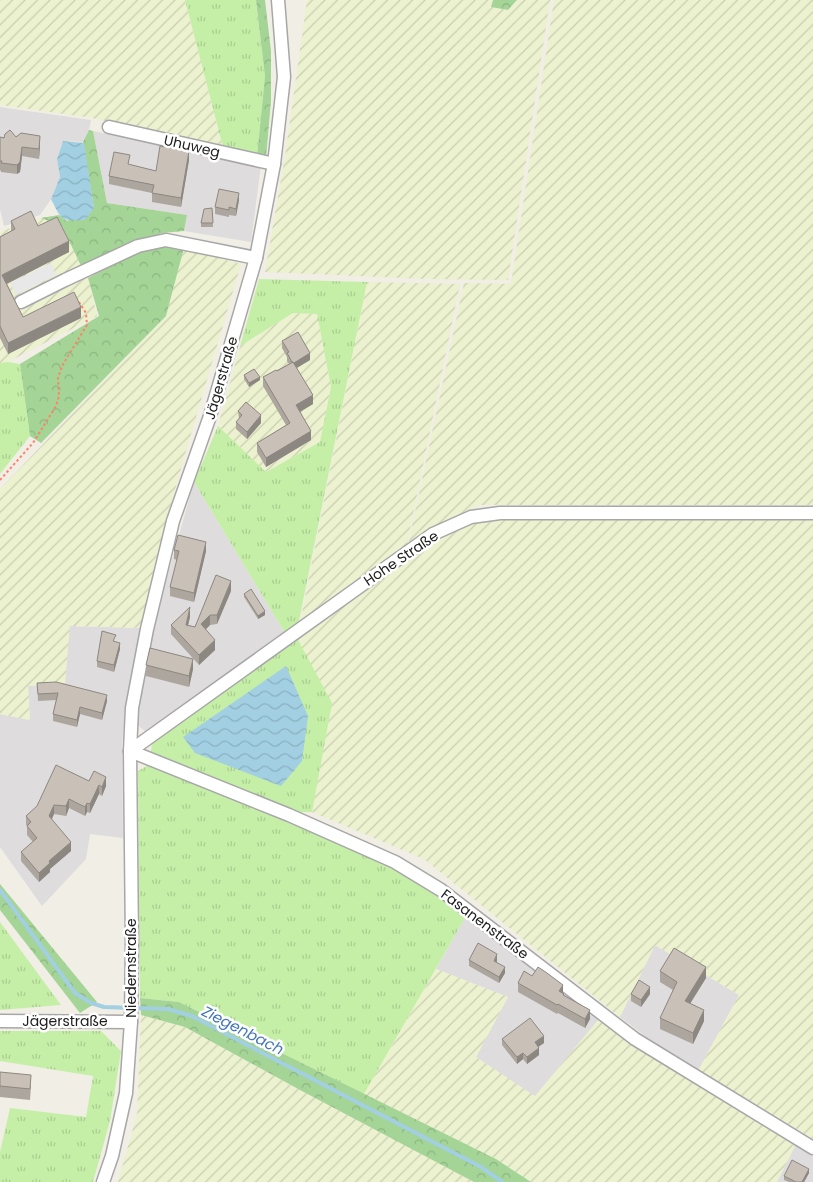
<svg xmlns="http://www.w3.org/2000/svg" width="813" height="1182" font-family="Poppins,sans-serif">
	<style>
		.residential { fill: #dedcdc }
		.farmland { fill: url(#farmland-furrows) }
		.grass { fill: url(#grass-tufts) }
		.forest { fill: url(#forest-crowns) }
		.parking { fill: #e8e8e8 }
		.water { fill: url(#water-waves) }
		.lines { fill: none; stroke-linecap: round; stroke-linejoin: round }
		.stream { stroke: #a2cfe2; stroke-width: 4 }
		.minor-casing { stroke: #a7a7a7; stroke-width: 15 }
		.path { stroke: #ff8368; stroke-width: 2; stroke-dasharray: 2.5 2.5; stroke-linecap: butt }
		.minor { stroke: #fff; stroke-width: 12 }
		.wall { fill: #ada69e }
		.shaded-wall { fill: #8d8781 }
		.building { fill: #c9c1b8; stroke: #8d8781 }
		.labels { text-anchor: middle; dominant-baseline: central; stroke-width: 5; stroke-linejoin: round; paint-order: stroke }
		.street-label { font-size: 14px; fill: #202020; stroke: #fff }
		.water-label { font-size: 15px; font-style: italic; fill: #4275b9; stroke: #fff }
	</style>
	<defs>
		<pattern id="farmland-furrows" width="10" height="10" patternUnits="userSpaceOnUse" patternTransform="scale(1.25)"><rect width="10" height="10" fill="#ecf1cf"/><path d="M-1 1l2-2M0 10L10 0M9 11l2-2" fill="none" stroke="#caceb1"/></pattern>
		<pattern id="grass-tufts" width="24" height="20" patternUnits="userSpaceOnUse" patternTransform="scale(1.25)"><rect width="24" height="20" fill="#c5efa7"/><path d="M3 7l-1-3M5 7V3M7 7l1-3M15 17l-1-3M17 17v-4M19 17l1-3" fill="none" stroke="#a9cd8f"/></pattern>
		<pattern id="forest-crowns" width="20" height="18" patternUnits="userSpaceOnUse" patternTransform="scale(1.25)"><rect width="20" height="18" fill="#a4d496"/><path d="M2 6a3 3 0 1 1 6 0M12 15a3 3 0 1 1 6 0" fill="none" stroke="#8db681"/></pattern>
		<pattern id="water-waves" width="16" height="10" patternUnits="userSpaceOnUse" patternTransform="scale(1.25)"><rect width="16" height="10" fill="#a2cfe2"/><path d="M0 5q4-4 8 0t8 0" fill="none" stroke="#8bb1c2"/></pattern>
	</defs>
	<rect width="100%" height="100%" fill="#f1eee5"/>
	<g class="residential">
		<path d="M0 107 91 120 89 130 83 142 63 141 57 159 60 177 51 199 40 215 4 226 0 209Z"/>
		<path d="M93 131 261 165 251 242 184 231 187 215 107 203Z"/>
		<path d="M194 482 285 633 145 731 136 724 137 701 154 623Z"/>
		<path d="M69 626 142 628 125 713 122 745 123 838 90 834 86 859 42 906 0 847V714L30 720 28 686 65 683Z"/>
		<path d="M466 916 599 1019 535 1097 476 1057 508 997 436 969Z"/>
		<path d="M655 945 739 995 698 1071 649 1039 620 1017Z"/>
		<path d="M795 1146 813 1156V1182H777Z"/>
	</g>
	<g class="farmland">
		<path d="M0 0H185L223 147 92 118 0 105Z"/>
		<path d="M307 0H493L491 7 508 10 518 0H550L508 280 426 279 265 272 285 156Z"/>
		<path d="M554 0H813V505H479L408 545 464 283 511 284Z"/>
		<path d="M41 218 62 226 82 268 88 278 97 316 8 362 0 363V233L5 230Z"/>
		<path d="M184 248 241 264 184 458 165 525 142 628 70 626 65 683 28 686 30 720 0 714V489L166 316Z"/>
		<path d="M367 282 460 284 406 549 300 623Z"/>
		<path d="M293 313 317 314 331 387 320 442 266 472 218 426 240 346Z"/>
		<path d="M813 515V1139L698 1071 739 995 655 945 620 1017 424 859 312 812 331 703 296 636 443 533 474 519Z"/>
		<path d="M436 969 508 997 476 1057 535 1096 599 1019 633 1043 795 1146 777 1182H531L496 1159 364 1094Z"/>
		<path d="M141 1015 185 1027 300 1090 474 1182H118L137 1114Z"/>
	</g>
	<g class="grass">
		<path d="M185 0H256L265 76 257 156 223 147Z"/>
		<path d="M259 279 367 282 299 621 285 633 194 482 218 426 266 472 320 442 331 387 317 314 293 313 240 346Z"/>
		<path d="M8 362 20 364 30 436 0 474V363Z"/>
		<path d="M296 636 332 703 312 812H300L151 752 152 741Z"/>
		<path d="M150 764 393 867 466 916 364 1094 179 1002 140 998 138 771Z"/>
		<path d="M0 922 61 1005 0 1010Z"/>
		<path d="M0 1031H101L121 1051 110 1121 93 1182H0V1152L10 1108 86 1117 93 1076 0 1061Z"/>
	</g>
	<g class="forest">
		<path d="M256 0H265L271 51V101L266 158 257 156 265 76Z"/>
		<path d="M493 0H517L508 10 491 7Z"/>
		<path d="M89 130 93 131 107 203 187 215 184 231 162 233 132 244 82 268 62 226 41 218 59 215 67 221 94 208 83 142Z"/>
		<path d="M160 246 184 248 166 316 41 443 30 436 20 364 99 316 88 278 130 256Z"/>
		<path d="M0 884 97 1002 80 1013 0 910Z"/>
		<path d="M140 998 179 1002 496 1159 531 1182H474L300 1090 185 1027 141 1015Z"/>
	</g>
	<path class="parking" d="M51 263 56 275 16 295 10 283Z"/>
	<g class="water">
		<path d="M63 141 84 143 94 208 85 220C61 221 62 221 51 199L60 177 57 159Z"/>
		<path d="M286 666 308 716 302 761 281 786 195 753 183 737Z"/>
	</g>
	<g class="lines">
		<path class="stream" d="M0 890 75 993 91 1003 104 1007 168 1009 192 1016 481 1167 502 1182"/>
		<defs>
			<g id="minor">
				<path d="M109 127 274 164"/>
				<path d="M21 302 65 280 138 246 166 240 256 258"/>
				<path d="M130 751 289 815 395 862 441 890 635 1039 813 1148"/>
				<path d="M130 751 433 534 471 517 500 513H813"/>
				<path d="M0 1021 131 1022"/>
				<path d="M103 1182 112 1156 126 1093 131 1022 132 942 130 751 132 708 147 629 173 521 210 416 256 258 274 164 284 77 278 0"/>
			</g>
		</defs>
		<use href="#minor" class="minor-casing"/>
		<path class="path" d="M0 480 33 443 56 406 59 396 58 378 62 366 87 325 86 313 77 299"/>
		<use href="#minor" class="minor"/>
	</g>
	<g class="wall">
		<path d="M0 137H16L40 145 39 159 22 156 20 172 17 174 1 172V171L0 170Z"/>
		<path d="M189 160 181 207 152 202V193L109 184V176L130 165 156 171Z"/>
		<path d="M239 200 236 216 229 215V217L215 214V207Z"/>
		<path d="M212 208 213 227H201V223Z"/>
		<path d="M11 221 38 226 69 252 7 284 23 317 81 318 8 354 0 338V237L11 231Z"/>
		<path d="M282 341 310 360 297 368 313 404 300 412 311 440 266 467 257 452V443L286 425 263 386V377L289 364 287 361V357L282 348Z"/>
		<path d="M244 375 260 380 249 387 244 379Z"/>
		<path d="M238 411 261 423 247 439 236 429V422L239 419Z"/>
		<path d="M174 550 206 551 194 602 170 596V587L177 560 174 559Z"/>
		<path d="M231 591 217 624 210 625 206 629 215 650 199 665 171 634V625L190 617 188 625 195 627Z"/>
		<path d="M244 594 265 615 258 619 244 597Z"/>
		<path d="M116 642 120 649 114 672 97 667V661Z"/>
		<path d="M146 665 193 669 189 687 146 676Z"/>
		<path d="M37 683 107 701 102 720 80 714 77 727 53 721V714L56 700 38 701Z"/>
		<path d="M89 781 106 786 102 796 99 794 90 813 87 812 85 816 69 808 66 816 54 814 52 819 71 851 50 869V872L39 882 21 861V852L33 842 27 835V826L26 825V816Z"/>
		<path d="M469 960 497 961 496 962 505 973 499 983 469 966Z"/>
		<path d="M660 971 706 978 690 1003 704 1021 693 1044 660 1029V1018L673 990 660 982Z"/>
		<path d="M518 983 563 993 564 995 590 1019 585 1028 558 1013 557 1014 518 992Z"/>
		<path d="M631 994H650L641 1007 631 1001Z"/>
		<path d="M502 1039 544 1043 538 1047 539 1055 527 1064 523 1059 517 1064 502 1045Z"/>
		<path d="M0 1072 31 1086 30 1100 0 1097Z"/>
		<path d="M809 1173 804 1182H789L784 1180V1176Z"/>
	</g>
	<g class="shaded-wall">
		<path d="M40 136V145L39 159V149Z"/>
		<path d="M22 147V156L20 172 17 174V165Z"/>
		<path d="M189 151V160L181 207V198Z"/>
		<path d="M239 193V200L236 216V209Z"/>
		<path d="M69 241V252L2 286V275Z"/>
		<path d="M81 307V318L8 354V343Z"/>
		<path d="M310 353V360L293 370V363Z"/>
		<path d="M260 377V380L249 387V383Z"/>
		<path d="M313 395V404L296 414V405Z"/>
		<path d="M261 415V423L247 439V432Z"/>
		<path d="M311 431V440L266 467V458Z"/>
		<path d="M206 542V551L194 602V593Z"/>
		<path d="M231 581V591L217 624V615Z"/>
		<path d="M190 607V617L186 634V625Z"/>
		<path d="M265 611V615L258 619V616Z"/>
		<path d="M210 615V625L201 634V624Z"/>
		<path d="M215 640V650L199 665V655Z"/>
		<path d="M120 643V649L114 672V665Z"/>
		<path d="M193 659V669L189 687V676Z"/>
		<path d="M107 695V701L102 720V713Z"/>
		<path d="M80 707V714L77 727V720Z"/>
		<path d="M106 777V786L102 796V787Z"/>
		<path d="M99 785V794L90 813V804Z"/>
		<path d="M69 799V808L66 816V806Z"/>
		<path d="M87 803V812L85 816V807Z"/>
		<path d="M54 805V814L49 825V816Z"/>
		<path d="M71 842V851L50 869V872L39 882V873L49 861Z"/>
		<path d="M497 954V961L494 967V961Z"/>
		<path d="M505 967V973L499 983V977Z"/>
		<path d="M706 967V978L685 1012V1001Z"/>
		<path d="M563 985V994L559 991Z"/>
		<path d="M650 987V994L641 1007V1000Z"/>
		<path d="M590 1010V1019L585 1028V1019Z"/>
		<path d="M704 1010V1021L693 1044V1033Z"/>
		<path d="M544 1036V1043L535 1049V1042Z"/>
		<path d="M539 1048V1055L527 1064V1057Z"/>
		<path d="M523 1053V1059L517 1064V1057Z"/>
		<path d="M809 1169V1173L804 1182H802Z"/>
	</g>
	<g class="building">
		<path d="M10 130 16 137 21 133 40 136 39 149 22 147 20 162 17 165 1 163 2 161H0V137L4 138 5 134Z"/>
		<path d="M160 146 189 151 181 198 152 193 154 185 109 176 114 152 130 155 128 164 156 171Z"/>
		<path d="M219 189 239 193 236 209 229 207V210L215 207Z"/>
		<path d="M212 208 213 223H201L204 209Z"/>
		<path d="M31 211 38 226 57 217 69 241 2 275 23 317 74 292 81 307 8 343 0 326V237L15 229 11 221Z"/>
		<path d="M298 332 310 353 294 363 293 362H292L287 353 289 352 282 341Z"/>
		<path d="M293 362 313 395 296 405 311 431 266 458 257 443 290 423 263 377 276 370 277 371Z"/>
		<path d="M254 369 260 377 249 383 244 375Z"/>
		<path d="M246 402 261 415 247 432 236 422 242 415 238 411Z"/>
		<path d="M178 535 206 542 194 593 170 587 179 551 174 550Z"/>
		<path d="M216 575 231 581 217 615H210L201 624 215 640 199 655 171 625 190 607 186 625 195 627Z"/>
		<path d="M251 589 265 611 258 616 244 594Z"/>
		<path d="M102 631 116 635 113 641 120 643 114 665 97 661Z"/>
		<path d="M150 648 193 659 189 676 146 665Z"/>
		<path d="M56 682 107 695 102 713 80 707 77 720 53 714 58 693 38 694 37 683Z"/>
		<path d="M56 765 89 781 94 771 106 777 102 787 99 785 90 804 87 803 85 807 69 799 66 806 54 805 49 816 71 842 49 861 50 863 39 873 21 852 37 838 27 826 31 822 26 816 37 806Z"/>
		<path d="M478 943 497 954 494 961 505 967 499 977 469 960Z"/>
		<path d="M674 948 706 967 685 1001 704 1010 693 1033 660 1018 677 982 660 971Z"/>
		<path d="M538 967 547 973 563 985 559 991 564 994 563 995 590 1010 585 1019 558 1004 557 1005 518 983 524 971 532 976Z"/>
		<path d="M639 980 650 987 641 1000 631 994Z"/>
		<path d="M530 1018 544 1036 535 1042 539 1048 527 1057 523 1053 517 1057 502 1039Z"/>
		<path d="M0 1072 31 1075 30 1089 0 1086Z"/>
		<path d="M792 1160 809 1169 802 1182H796L784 1176Z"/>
	</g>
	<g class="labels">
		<g class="street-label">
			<text transform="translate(192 146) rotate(13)">Uhuweg</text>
			<text transform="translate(221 378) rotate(-74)">Jägerstraße</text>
			<text transform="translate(401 558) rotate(-34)">Hohe Straße</text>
			<text transform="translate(485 924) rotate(37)">Fasanenstraße</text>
			<text transform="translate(131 968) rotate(-90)">Niedernstraße</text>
			<text x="65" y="1021">Jägerstraße</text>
		</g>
		<g class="water-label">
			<text transform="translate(243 1030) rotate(27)">Ziegenbach</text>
		</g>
	</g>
</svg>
